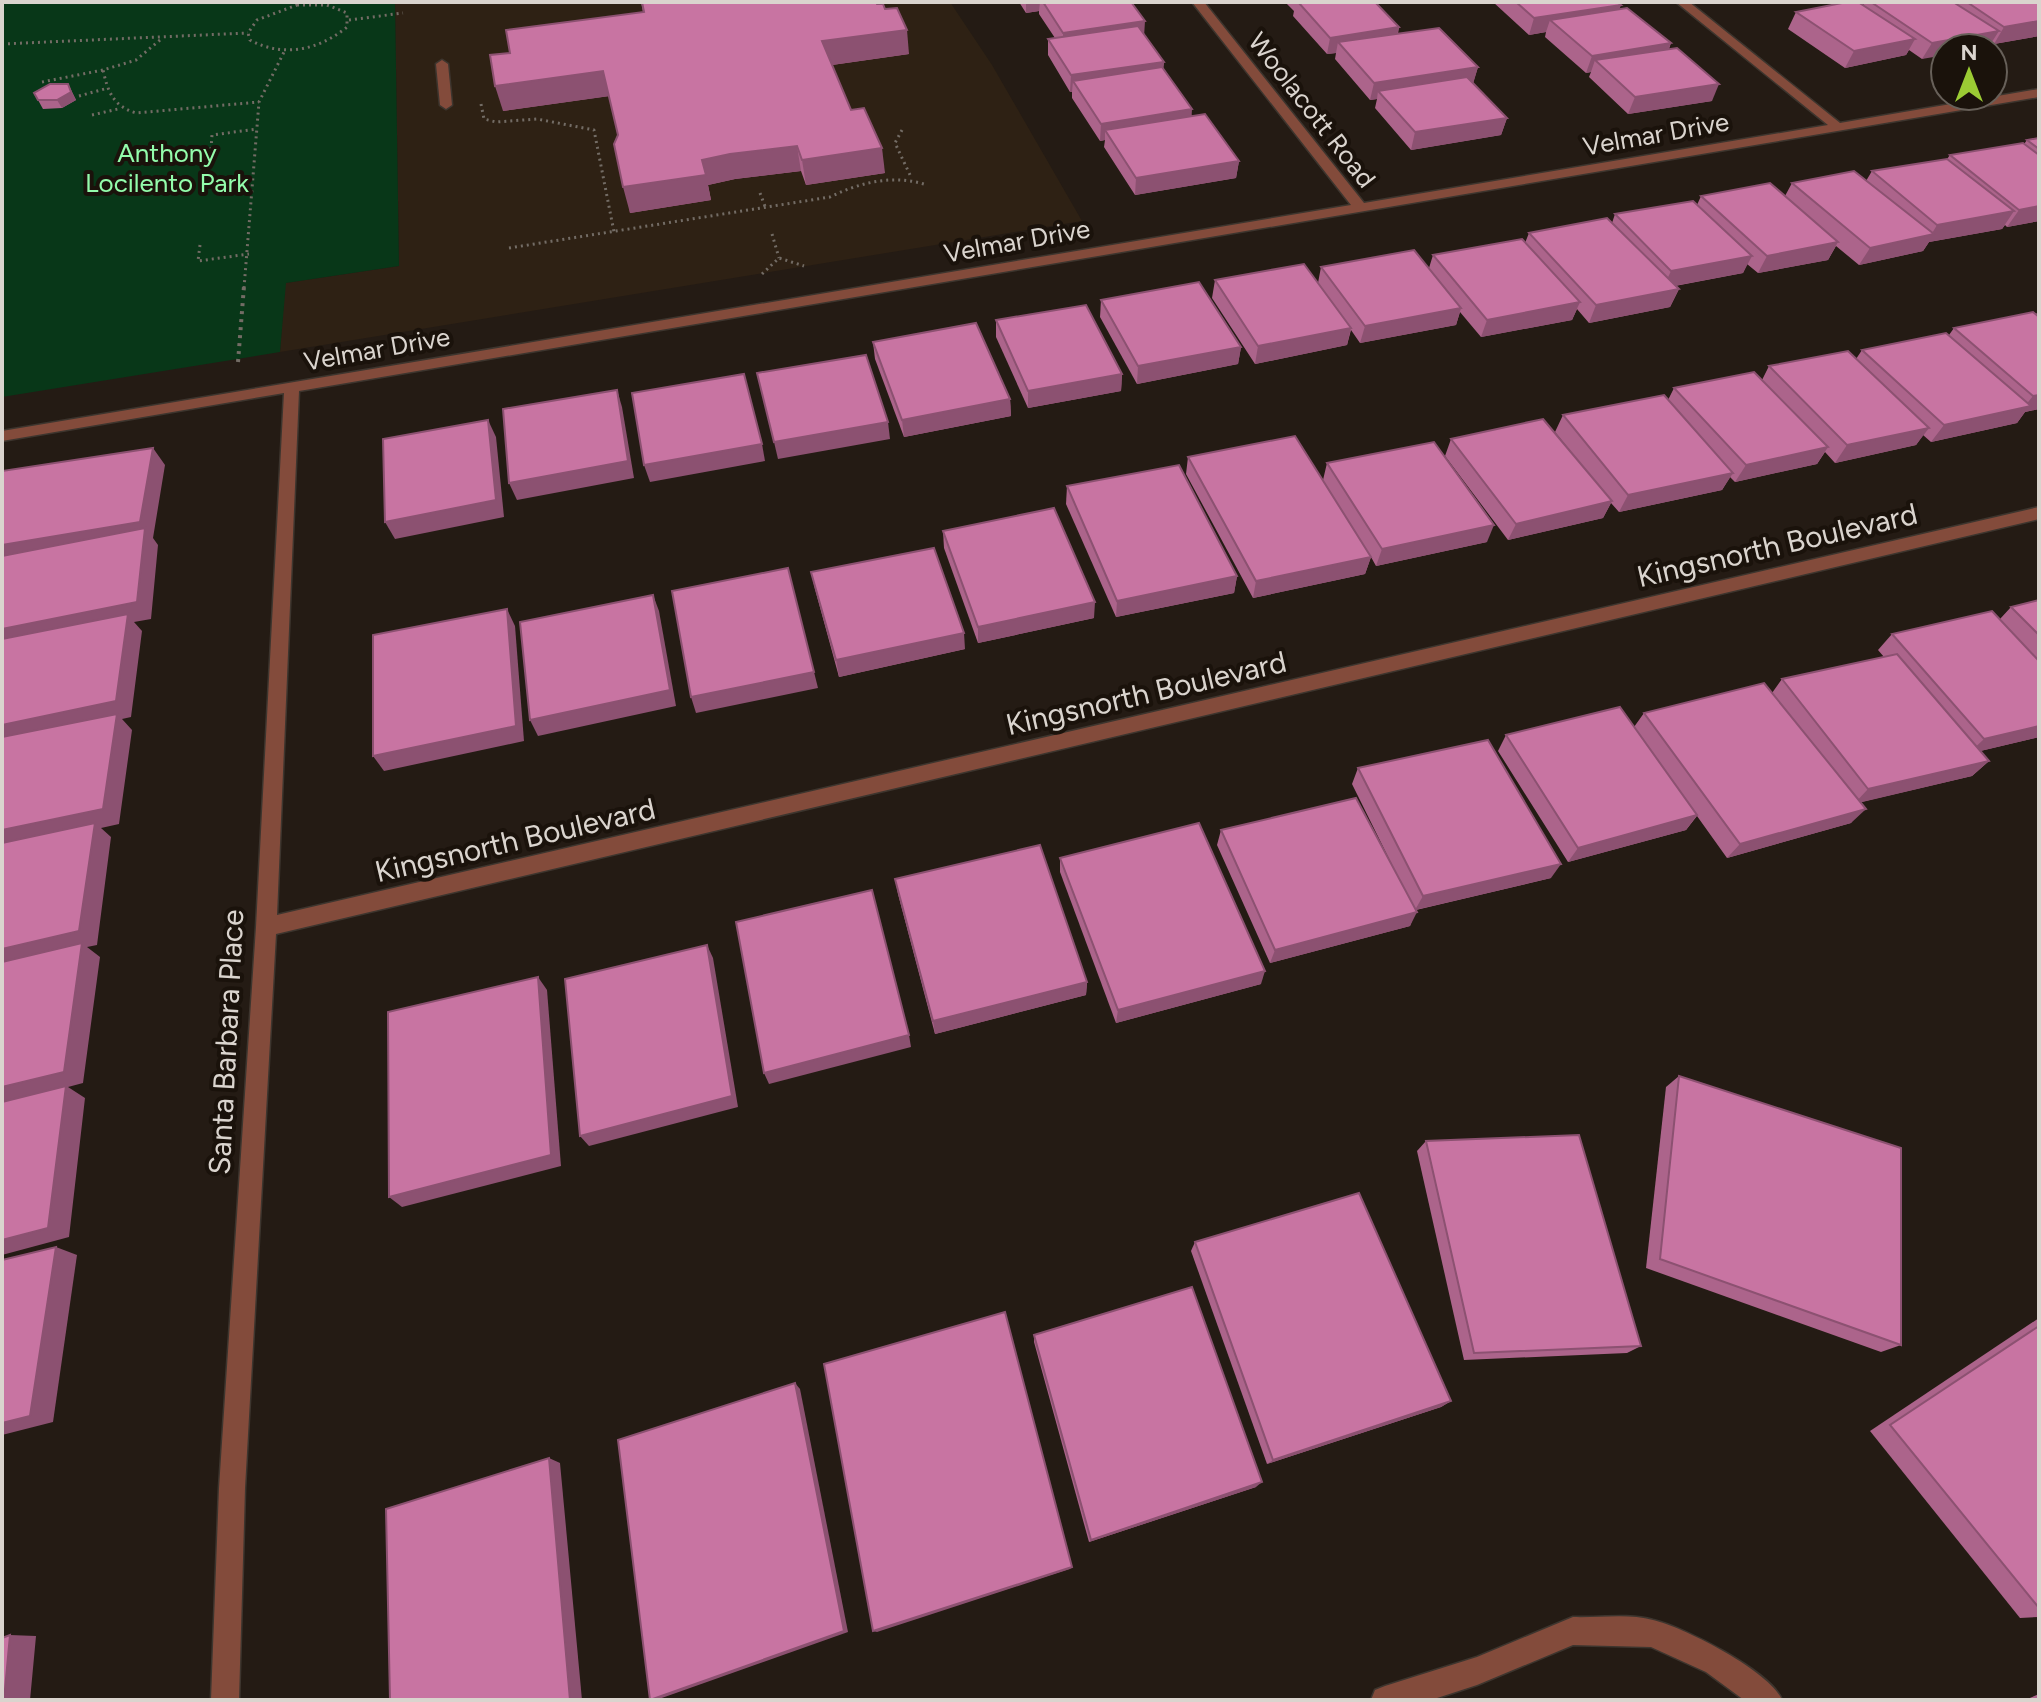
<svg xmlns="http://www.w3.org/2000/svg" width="2041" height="1702" font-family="Figtree,sans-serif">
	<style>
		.built { fill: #2e2114 }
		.green { fill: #083718 }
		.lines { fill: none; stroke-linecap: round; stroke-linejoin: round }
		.minor-casing { stroke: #3d352e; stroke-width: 3 }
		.path-far1 { stroke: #736c65; stroke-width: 3; stroke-dasharray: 2 4; stroke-linecap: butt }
		.path { stroke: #736c65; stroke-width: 4; stroke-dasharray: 3 5; stroke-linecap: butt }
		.minor { fill: #834b3b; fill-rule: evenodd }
		.wall { fill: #ac648b }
		.shaded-wall { fill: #8c5171 }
		.building { fill: #c874a2; stroke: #8c5171; stroke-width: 2 }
		.labels { text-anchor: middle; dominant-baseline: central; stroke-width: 8; stroke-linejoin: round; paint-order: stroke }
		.far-street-label { font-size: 26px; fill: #dad4ce; stroke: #1a120b }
		.far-park-label { font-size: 26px; fill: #93fcab; stroke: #1a120b }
		.street-label { font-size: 30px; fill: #dad4ce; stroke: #1a120b }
	</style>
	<rect width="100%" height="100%" fill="#241b14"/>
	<path class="built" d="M395 2H950L992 65 1082 221 280 352 285 283 399 266Z"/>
	<path class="green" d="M2 2H395L399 266 286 283 280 352 2 397Z"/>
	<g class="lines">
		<defs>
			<g id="minor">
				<path d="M1192 2H1204L1364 203 1828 125 1676 2H1689L1840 123 2039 89V97L299 391 277 915 2039 507V519L276 934 245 1488 239 1700H211L219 1488 256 927 284 393 2 441V431L1351 205Z"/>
				<path d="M442 60 448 64 452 105 446 109 440 105 436 64Z"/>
				<path d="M1573 1617C1598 1618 1629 1613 1653 1620 1684 1627 1771 1672 1782 1700H1744L1706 1672 1651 1647 1573 1645 1477 1685 1431 1700H1371L1375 1690 1385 1686 1477 1657Z"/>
			</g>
		</defs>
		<use href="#minor" class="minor-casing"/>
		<g class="path-far1">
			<path d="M297 5H327L347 13V27C319 50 283 58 250 40L248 33 257 20Z"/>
			<path d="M349 20 403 13"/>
			<path d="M160 40 136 60 103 70C108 92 113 106 136 113L259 102"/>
			<path d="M2 44 248 33"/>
			<path d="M42 82 103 70"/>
			<path d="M79 96 108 88"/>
			<path d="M481 104 484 119 496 122 537 119 594 130 614 232"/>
			<path d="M92 115 118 109"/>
			<path d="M902 130 895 143 911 177"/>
			<path d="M211 149 212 135 257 129"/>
			<path d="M760 193 766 209"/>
			<path d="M772 234 779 258"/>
			<path d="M200 245 198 261 249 254"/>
			<path d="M509 248 830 197C861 182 894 174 927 185"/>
			<path d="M762 274 779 258 804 266"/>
			<path d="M244 288 259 102 285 50"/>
		</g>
		<path class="path" d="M238 362 244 286"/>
		<use href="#minor" class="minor"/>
	</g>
	<g class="wall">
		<path d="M641 2H876L877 4 885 9 909 54 832 65 851 110 885 173 806 185 801 171 735 179 708 185 711 200 630 213 618 135 609 96 503 111 510 53 643 12Z"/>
		<path d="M1019 2H1131L1144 34 1164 62 1163 69 1192 116 1239 161 1236 178 1135 195 1104 147 1105 140 1100 141 1072 98V92H1070L1048 55V39L1055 38 1039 14V11L1026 13Z"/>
		<path d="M1285 2H1375L1399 27 1398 34 1478 67 1473 83 1507 118 1501 135 1411 150 1375 108 1377 99 1370 100 1335 59 1336 53 1327 54 1293 16 1294 11Z"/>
		<path d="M1493 2H1617L1619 9 1671 43 1669 49 1712 101 1628 114 1589 77 1591 72 1586 73 1545 37 1546 32 1529 35Z"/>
		<path d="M1865 2H2039V36L1994 44 1992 42 1988 48H1945L1922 59 1909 50 1906 55 1845 68 1788 29 1796 12 1863 5Z"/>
		<path d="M68 84 76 100 62 108 43 109 38 100Z"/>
		<path d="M2039 138V221L2007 227 2005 225 2002 229 1929 242 1923 251 1859 265 1836 246 1828 260 1758 273 1747 264 1743 273 1675 286 1679 289 1670 307 1589 323 1577 309 1572 320 1481 337 1460 312 1456 325 1360 343 1351 330 1347 345 1255 364 1212 298 1215 280 1318 283 1321 267 1429 268 1433 255 1525 243 1529 233 1612 223 1615 214 1697 205 1701 196H1785L1792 183 1866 181 1872 171 1947 159 1950 155 2024 144 2027 140Z"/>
		<path d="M1101 300 1241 347 1238 364 1137 384 1100 317Z"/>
		<path d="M2039 311V409L2025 412 2017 423 1931 442 1923 435 1916 445 1835 463 1825 452 1817 464 1735 482 1730 477 1722 490 1619 512 1611 503 1603 518 1508 540 1445 456 1451 439 1571 452 1555 432 1563 415 1668 400 1674 388 1762 380 1769 366 1856 359 1862 350 1949 335 1954 328 2036 314Z"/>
		<path d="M996 320 1122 374 1121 391 1028 408 996 337Z"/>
		<path d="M873 342 1010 399 1011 416 904 437 875 359Z"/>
		<path d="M1188 457 1323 480 1327 463 1487 542 1376 566 1371 557 1365 574 1253 598 1186 474Z"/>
		<path d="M1067 486 1237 576 1234 593 1116 617 1066 504Z"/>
		<path d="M943 531 1094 618 978 643 944 548Z"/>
		<path d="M811 572 965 649 839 677 815 589Z"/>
		<path d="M2039 600V737L1980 751 1989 761 1972 776 1861 802 1851 823 1727 858 1697 816 1686 830 1568 862 1498 751 1506 735 1634 727 1644 713 1772 693 1782 679 1884 657 1878 650 1892 634 2000 619 2011 607Z"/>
		<path d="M1358 768 1551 878 1416 910 1410 926 1270 963 1217 845 1221 830 1405 891 1352 784Z"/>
		<path d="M1060 858 1261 984 1116 1023 1060 872Z"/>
		<path d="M895 879 1087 982 1086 995 935 1034 898 894Z"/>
		<path d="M1679 1076 1901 1345 1881 1352 1646 1268 1666 1087Z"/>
		<path d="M1426 1141 1641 1346 1627 1353 1464 1360 1417 1151Z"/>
		<path d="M1195 1242 1451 1401 1441 1407 1267 1464 1191 1251Z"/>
		<path d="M2039 1318V1617L2020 1618 1870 1431Z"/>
		<path d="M1034 1335 1256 1487 1089 1542 1034 1342Z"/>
		<path d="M2039 1694V1700H2025Z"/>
	</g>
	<g class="shaded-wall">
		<path d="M1026 2H1040L1039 11 1026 13Z"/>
		<path d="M1621 5 1615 22 1550 20 1546 32 1529 35 1534 18Z"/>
		<path d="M1145 21 1144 37 1063 50V33Z"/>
		<path d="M2039 21V36L1994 44 2004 27Z"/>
		<path d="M1399 27 1395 44 1338 42 1336 53 1327 54 1330 38Z"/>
		<path d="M907 30 909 54 825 66 822 41Z"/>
		<path d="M1999 31 1988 48H1945V55L1922 59 1932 43Z"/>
		<path d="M1915 39 1906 55 1845 68 1854 51Z"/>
		<path d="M1671 43 1664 60H1595L1591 72 1586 73 1592 56Z"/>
		<path d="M1164 62 1162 79 1073 81 1072 92H1070L1071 75Z"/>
		<path d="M1478 67 1473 84 1378 91 1377 99 1370 100 1374 83Z"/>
		<path d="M603 71 610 96 503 111 495 86Z"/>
		<path d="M68 84 76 100 62 108 57 100Z"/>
		<path d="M1719 84 1712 101 1628 114 1635 97Z"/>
		<path d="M1192 109 1191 126 1105 130V140L1100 141 1101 124Z"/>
		<path d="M1507 118 1501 135 1411 150 1415 132Z"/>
		<path d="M797 146 801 171 735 179 708 185 711 200 630 213 623 187 702 160 730 154Z"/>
		<path d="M882 148 885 173 806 185 802 160Z"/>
		<path d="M1239 161 1236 178 1135 195 1136 178Z"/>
		<path d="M2039 206V221L2007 227 2019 210Z"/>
		<path d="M2014 211 2002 229 1929 242 1923 251 1859 265 1870 248 1931 235 1937 225Z"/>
		<path d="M1838 242 1828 260 1758 273 1767 256Z"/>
		<path d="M1752 256 1743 273 1663 288 1671 271Z"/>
		<path d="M1679 289 1670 307 1589 323 1596 305Z"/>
		<path d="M1580 302 1572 320 1481 337 1487 320Z"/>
		<path d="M1461 308 1456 325 1360 343 1365 326Z"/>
		<path d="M1351 328 1347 345 1255 364 1258 346Z"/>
		<path d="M1241 347 1238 364 1137 384 1138 366Z"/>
		<path d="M1122 374 1121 391 1028 408V391Z"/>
		<path d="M617 390 622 407 634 478 517 500 509 483Z"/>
		<path d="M2039 395V409L2025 412 2017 423 1931 442 1944 425 2024 407 2033 396Z"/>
		<path d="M1010 399 1011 416 904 437 902 420Z"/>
		<path d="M488 420 496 437 504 517 395 539 385 522Z"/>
		<path d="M888 422 890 439 778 459 774 442Z"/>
		<path d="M1929 428 1916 445 1835 463 1847 445Z"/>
		<path d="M762 444 765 461 650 482 644 465Z"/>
		<path d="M1828 447 1817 464 1735 482 1746 465Z"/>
		<path d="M153 448 165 465 153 538 158 545 151 619 134 622 142 631 131 717 122 719 132 730 119 824 101 828 111 837 97 945 87 947 100 957 83 1083 68 1087 85 1098 69 1237 2 1255V545Z"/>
		<path d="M1733 473 1722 490 1619 512 1628 495Z"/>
		<path d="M1612 501 1603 518 1508 540 1516 524Z"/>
		<path d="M1494 525 1487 542 1376 566 1382 549Z"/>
		<path d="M1371 557 1365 574 1253 598 1256 581Z"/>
		<path d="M1237 576 1234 593 1116 617 1117 601Z"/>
		<path d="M653 595 659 611 676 706 538 736 530 720Z"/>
		<path d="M1095 602 1094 618 978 643V627Z"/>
		<path d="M507 609 515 626 524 741 384 771 373 756Z"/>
		<path d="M964 633 965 649 839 677 836 660Z"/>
		<path d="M814 672 818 688 696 713 691 697Z"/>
		<path d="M2039 726V737L1968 754 1984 739Z"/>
		<path d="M1989 761 1972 776 1854 804 1868 789Z"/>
		<path d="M1866 809 1851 823 1727 858 1740 844Z"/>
		<path d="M1697 815 1686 830 1568 862 1578 848Z"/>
		<path d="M1561 864 1551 878 1415 910 1423 896Z"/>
		<path d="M1417 912 1410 926 1270 963 1275 950Z"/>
		<path d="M707 945 713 958 738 1107 589 1146 580 1136Z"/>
		<path d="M1265 971 1261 984 1116 1023 1118 1010Z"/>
		<path d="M538 977 547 990 561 1166 402 1207 389 1197Z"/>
		<path d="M1087 982 1086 995 935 1034 933 1021Z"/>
		<path d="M909 1035 911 1047 769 1084 764 1073Z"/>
		<path d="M56 1247 77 1255 53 1422 2 1435V1423Z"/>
		<path d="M795 1383 800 1389 848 1632 659 1699 650 1700Z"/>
		<path d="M1451 1401 1441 1407 1267 1464 1273 1460Z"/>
		<path d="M549 1458 560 1463 582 1700H570Z"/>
		<path d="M1262 1482 1256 1487 1089 1542 1091 1540Z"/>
		<path d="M1072 1567 1070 1569 877 1632 873 1631Z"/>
		<path d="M10 1635 36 1636 30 1700H4Z"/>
	</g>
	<g class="building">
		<path d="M642 2H876L877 4H883L885 9 897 8 907 30 822 41 851 110 864 108 882 148 802 160 797 146 730 154 702 160 706 175 623 187 614 144 618 135 603 71 495 86 490 55 510 53 506 30 644 12Z"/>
		<path d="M1043 2H1131L1145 21 1063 33Z"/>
		<path d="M1298 2H1375L1399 27 1330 38Z"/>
		<path d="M1516 2H1617L1621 5 1534 18Z"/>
		<path d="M1847 2H1858L1915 39 1854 51 1796 12Z"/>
		<path d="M1871 2H1953L1999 31 1932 43Z"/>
		<path d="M1967 2H2039V21L2004 27Z"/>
		<path d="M1627 8 1671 43 1592 56 1550 20Z"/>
		<path d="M1138 26 1164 62 1071 75 1048 39Z"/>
		<path d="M1439 28 1478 67 1374 83 1338 42Z"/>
		<path d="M1677 48 1719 84 1635 97 1595 60Z"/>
		<path d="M1162 67 1192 109 1101 124 1073 81Z"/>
		<path d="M1467 77 1507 118 1415 132 1378 91Z"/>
		<path d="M50 84H68L71 92 57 100H38L34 93Z"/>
		<path d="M1205 114 1239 161 1136 178 1105 130Z"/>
		<path d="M2039 138V149L2027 140Z"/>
		<path d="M2023 143 2039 155V206L2019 210 1950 155Z"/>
		<path d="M1947 159 2014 211 1937 225 1872 171Z"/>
		<path d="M1854 171 1934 234 1870 248 1792 183Z"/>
		<path d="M1770 183 1838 242 1767 256 1701 196Z"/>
		<path d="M1693 201 1752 256 1671 271 1615 214Z"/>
		<path d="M1607 218 1679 289 1596 305 1529 233Z"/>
		<path d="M1522 239 1580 302 1487 320 1433 255Z"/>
		<path d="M1414 250 1461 308 1365 326 1321 267Z"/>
		<path d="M1304 264 1351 328 1258 346 1215 280Z"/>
		<path d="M1199 282 1241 347 1138 366 1101 300Z"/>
		<path d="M1086 305 1122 374 1028 391 996 320Z"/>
		<path d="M2033 312 2039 317V395L2033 396 1954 328Z"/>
		<path d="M976 323 1010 399 902 420 873 342Z"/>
		<path d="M1946 333 2031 406 1944 425 1862 350Z"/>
		<path d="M1848 351 1929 428 1847 445 1769 366Z"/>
		<path d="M866 355 888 422 774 442 757 373Z"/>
		<path d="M1754 372 1828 447 1746 465 1674 388Z"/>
		<path d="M744 374 762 444 644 465 632 393Z"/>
		<path d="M617 390 628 461 509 483 503 409Z"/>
		<path d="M1664 395 1733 473 1628 495 1563 415Z"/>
		<path d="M1543 419 1612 501 1516 524 1451 439Z"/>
		<path d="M488 420 496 500 385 522 383 439Z"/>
		<path d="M1295 436 1371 557 1256 581 1188 457Z"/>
		<path d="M1434 442 1494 525 1382 549 1327 463Z"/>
		<path d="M153 448 140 522 2 545V471Z"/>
		<path d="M1179 465 1237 576 1117 601 1067 486Z"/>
		<path d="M1054 508 1095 602 978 627 943 531Z"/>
		<path d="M145 528 137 602 2 629V556Z"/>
		<path d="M934 548 964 633 836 660 811 572Z"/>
		<path d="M788 568 814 672 691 697 672 591Z"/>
		<path d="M653 595 670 690 530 720 520 622Z"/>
		<path d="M2039 600V635L2011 607Z"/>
		<path d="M507 609 516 726 373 756V635Z"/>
		<path d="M1992 611 2039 661V726L1984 739 1892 634Z"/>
		<path d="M128 614 116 701 2 725V639Z"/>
		<path d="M1897 654 1989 761 1868 789 1782 679Z"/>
		<path d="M1764 683 1866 809 1740 844 1644 713Z"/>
		<path d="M1620 707 1697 815 1578 848 1506 735Z"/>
		<path d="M117 714 103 809 2 830V737Z"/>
		<path d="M1488 740 1561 864 1423 896 1358 768Z"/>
		<path d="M1356 798 1417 912 1275 950 1221 830Z"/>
		<path d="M95 823 79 931 2 949V843Z"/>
		<path d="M1199 823 1265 971 1118 1010 1060 858Z"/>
		<path d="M1040 845 1087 982 933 1021 895 879Z"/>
		<path d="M872 890 909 1035 764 1073 736 922Z"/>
		<path d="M82 943 64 1072 2 1087V962Z"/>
		<path d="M707 945 732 1096 580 1136 565 979Z"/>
		<path d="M538 977 551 1155 389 1197 388 1012Z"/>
		<path d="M1679 1076 1901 1148V1345L1660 1259Z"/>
		<path d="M66 1086 48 1228 2 1240V1102Z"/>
		<path d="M1579 1135 1641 1346 1474 1353 1426 1141Z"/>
		<path d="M1359 1193 1451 1401 1273 1460 1195 1242Z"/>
		<path d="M56 1247 30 1416 2 1423V1260Z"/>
		<path d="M1192 1287 1262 1482 1091 1540 1034 1335Z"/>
		<path d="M1005 1312 1072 1567 873 1631 824 1364Z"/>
		<path d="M2039 1326V1608L1890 1425Z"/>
		<path d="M795 1383 844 1631 650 1700 618 1440Z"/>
		<path d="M549 1458 570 1700H390L386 1509Z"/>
		<path d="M10 1635 4 1700H2V1638Z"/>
	</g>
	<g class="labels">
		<g class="far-street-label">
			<text transform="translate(1312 110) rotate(52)">Woolacott Road</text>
			<text transform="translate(1656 134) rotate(-10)">Velmar Drive</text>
			<text transform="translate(1017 241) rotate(-10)">Velmar Drive</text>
			<text transform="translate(377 349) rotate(-10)">Velmar Drive</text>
		</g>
		<g class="far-park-label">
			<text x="167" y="153">Anthony<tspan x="167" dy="30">Locilento Park</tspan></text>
		</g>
		<g class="street-label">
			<text transform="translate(1777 545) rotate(-13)">Kingsnorth Boulevard</text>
			<text transform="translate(1146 693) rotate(-13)">Kingsnorth Boulevard</text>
			<text transform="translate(515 840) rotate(-13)">Kingsnorth Boulevard</text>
			<text transform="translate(226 1042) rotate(-87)">Santa Barbara Place</text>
		</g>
	</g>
	<rect width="2041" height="1702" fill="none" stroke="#dad4ce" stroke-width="8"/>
	<g transform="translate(1969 72)"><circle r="38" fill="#1a120b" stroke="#676059" stroke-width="2"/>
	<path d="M0-6L14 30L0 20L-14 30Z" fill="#9bcb34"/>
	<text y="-12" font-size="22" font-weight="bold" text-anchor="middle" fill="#dad4ce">N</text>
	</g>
</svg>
